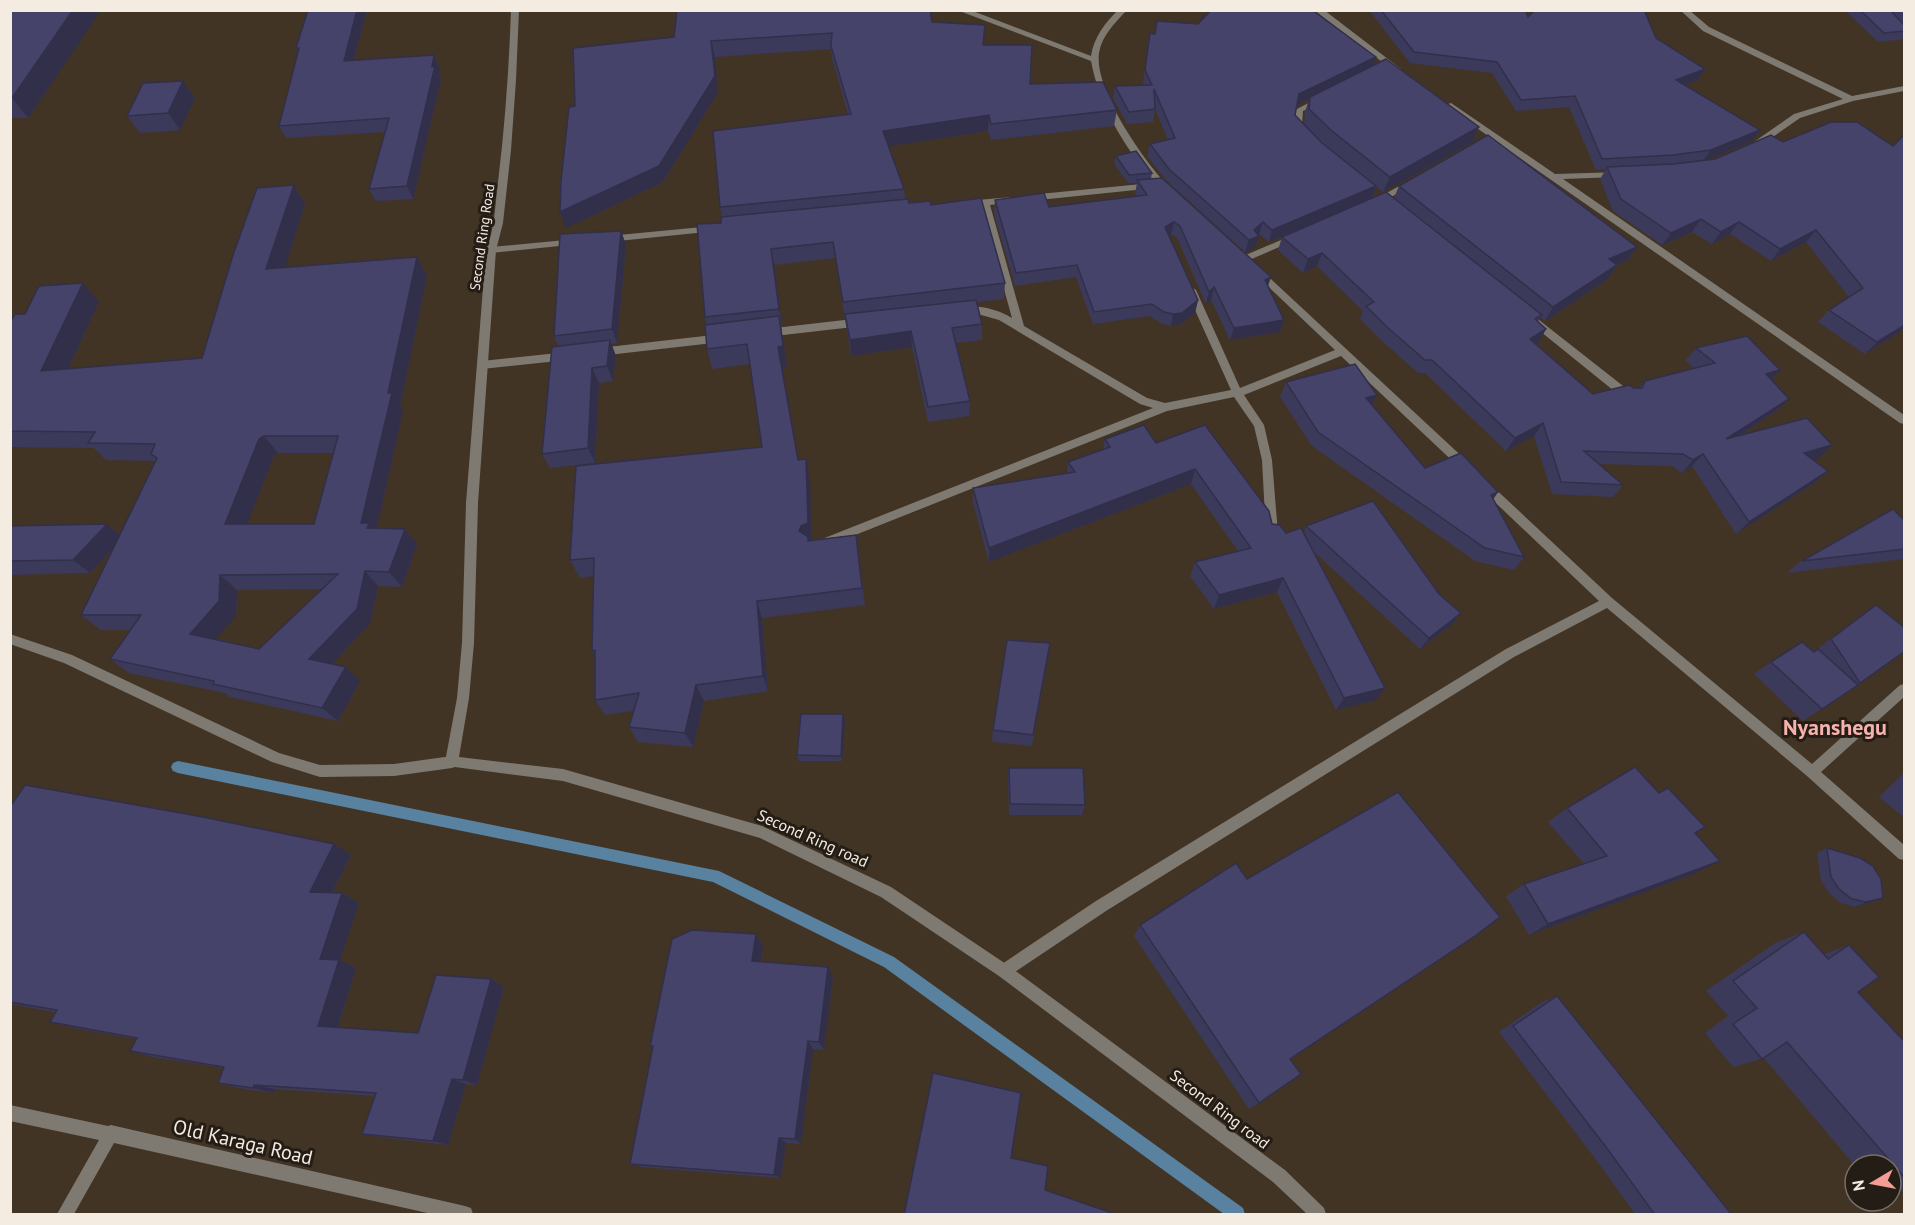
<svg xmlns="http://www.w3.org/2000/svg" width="1915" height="1225" font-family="'PT Sans',sans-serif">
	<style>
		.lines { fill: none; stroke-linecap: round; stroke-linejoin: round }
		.stream { fill: #5982a1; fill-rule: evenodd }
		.minor { fill: #7f7a71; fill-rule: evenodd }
		.tertiary { fill: #7f7a71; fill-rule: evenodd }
		.wall { fill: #3c3a5b; fill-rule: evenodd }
		.shaded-wall { fill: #312f4a }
		.building { fill: #46436a; stroke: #312f4a; stroke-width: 1.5; fill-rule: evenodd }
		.labels { text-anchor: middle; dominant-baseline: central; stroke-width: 6; stroke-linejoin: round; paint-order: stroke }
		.far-street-label { font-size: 14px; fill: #f4ebe1; stroke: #241d16 }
		.street-label { font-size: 16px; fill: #f4ebe1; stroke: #241d16 }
		.near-street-label { font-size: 20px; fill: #f4ebe1; stroke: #241d16 }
		.district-label { font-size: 22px; font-weight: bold; fill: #f6b2ac; stroke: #241d16 }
	</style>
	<rect width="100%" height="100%" fill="#423424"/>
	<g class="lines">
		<path class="stream" d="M178 761 719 871 894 957 1243 1208 1245 1214H1224L884 967 713 882 178 773 173 771 171 767 173 763Z"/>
		<g class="minor">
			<path d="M957 10H970L1091 56C1094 37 1105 23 1118 10H1127C1115 23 1102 35 1099 53 1094 90 1144 161 1169 187V191H1163C1129 156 1100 109 1091 61Z"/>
			<path d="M1314 10H1324L1401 69 1394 71Z"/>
			<path d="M1680 10H1689L1709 27 1852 96 1904 86V91L1853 101 1800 118 1757 148H1751V144L1794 114 1843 99 1703 31Z"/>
			<path d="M1320 97 1324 100 1323 102 1303 111 1302 126 1306 131 1305 133H1299L1294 127 1295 110Z"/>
			<path d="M1451 103 1555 174 1621 172 1623 174 1618 177 1563 179 1904 415V424L1900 423 1448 108V104Z"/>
			<path d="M1412 179 1415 180V184L1380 203 1377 204 1372 201Z"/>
			<path d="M1152 183 1155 184V188L1029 201 1024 198 1029 195Z"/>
			<path d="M1012 197 1015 198V202L990 205 1024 326 1147 398 1165 403 1231 390 1186 290 1188 288 1191 287 1196 290 1240 388 1335 350 1252 271 1257 268 1260 269 1469 463 1471 466 1469 469H1461L1341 356 1244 395 1264 425 1272 460 1278 534 1276 537H1268L1266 534 1262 460 1254 426 1234 397 1167 411 830 545H822L820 542 822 539 1153 408 1140 404 999 320 974 313 959 314V308C977 304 997 309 1012 318L981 206 966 207 961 204 966 201Z"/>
			<path d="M713 226 716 227V231L608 242 603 239 608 236Z"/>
			<path d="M1295 234 1300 237 1298 239 1247 261H1241L1239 259 1241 257Z"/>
			<path d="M576 239 579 240V244L491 253 486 250 491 247Z"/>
			<path d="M1534 316 1632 393 1633 396 1632 399H1624L1530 323V317Z"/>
			<path d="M862 318 867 322 862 326 766 337 761 333 766 329Z"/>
			<path d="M722 334 727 338 722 342 599 356 594 352 599 348Z"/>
			<path d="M567 352 572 356 567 360 482 369 477 365 482 361Z"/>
			<path d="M1484 481 1488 482 1612 598 1812 764 1900 685 1904 684V697L1821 772 1904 845V860L1899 859 1807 776 1607 608 1514 657 1106 911 1009 976 1004 978 999 976 997 971 999 966 1096 901 1506 649 1599 601 1480 488 1478 485Z"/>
			<path d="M10 634 72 655 279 753 320 765 394 764 452 756 457 758 459 762 457 766 452 768 394 776 320 777 272 762 64 663 10 644Z"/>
			<path d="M10 1105 108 1126 111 1125 465 1206 471 1208 473 1214H432L114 1143 74 1214H57L99 1140 10 1121Z"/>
		</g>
		<path class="tertiary" d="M511 10H519L516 80 511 150 503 223 496 250 478 503 474 643 469 698 459 757 563 769 762 826 891 887 1009 966 1285 1170 1324 1208 1326 1214H1307L1273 1182 999 976 881 897 760 838 563 781 447 766 445 762 457 698 462 643 466 503 486 250C495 228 495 205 498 182 505 125 509 68 511 10Z"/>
	</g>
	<g class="wall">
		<path d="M10 10H101L28 118H10Z"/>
		<path d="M308 10H367L354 60 434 55 440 68 439 74 441 79 413 199 376 201 369 189 385 132 286 138 279 126 298 51 296 48Z"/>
		<path d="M1369 10H1525L1528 17 1656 38 1698 80 1684 85 1760 130 1752 141 1705 160 1715 159 1783 142 1893 146 1905 134V330H1902L1865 354 1818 322 1829 310 1849 297 1806 242 1771 261 1730 234 1712 244 1692 232 1662 245 1613 211 1600 179 1606 169 1596 170 1569 107 1516 111 1492 73 1410 63Z"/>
		<path d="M1845 10H1890L1905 26V39L1878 42Z"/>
		<path d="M1890 10H1905V26Z"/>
		<path d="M1157 21 1373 66 1479 127 1472 142 1383 192 1376 187 1372 198H1394L1399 186 1637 247 1628 260 1617 265 1608 279 1545 321 1540 317 1538 322 1546 329 1538 343 1536 344 1593 394 1639 388 1645 381 1694 368 1685 361 1696 348 1780 370 1771 380 1789 399 1776 411 1739 436 1819 458 1813 459 1828 471 1814 483 1736 534 1692 466 1682 473 1672 466 1600 464 1623 485 1613 497 1552 494 1534 436 1506 451 1425 373H1418L1381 340 1360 319 1363 311 1317 266 1303 273 1278 250 1282 237 1269 242 1259 234 1258 235 1255 248 1245 252 1167 181 1147 156 1150 144 1168 140 1155 109 1153 122 1127 124 1113 98 1115 86 1144 85 1143 82 1150 33 1154 34ZM1309 99 1305 112 1304 124 1295 115 1297 105Z"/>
		<path d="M932 22 984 45 1030 84 1117 110 1114 126 991 140 988 131 889 146 904 189 905 199 909 203 931 205 1005 283 1004 299 977 302 982 324V340L956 343 970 401 969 416 928 422 912 347 851 356 835 258 774 265 782 325H781L787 366 782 367 798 460 810 478 811 540 856 535 865 605 762 618 768 691 704 701 693 747 638 742 629 727 633 711 605 715 595 700V654L592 651 594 576 580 578 570 560 762 447 750 364 712 369 707 349V325L705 317 721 223 722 217 720 207 848 114 833 62 831 49 715 57 718 92 663 182 566 228 575 106 573 48Z"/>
		<path d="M195 98 180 130 140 133 127 116Z"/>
		<path d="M1116 156 1152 173 1151 179 1268 285 1284 320 1280 332 1230 340 1211 300 1206 304 1177 238 1171 234 1169 236 1198 300 1195 313 1179 325 1171 326 1162 324 1150 316 1093 324 1076 277 1015 286 994 213 995 200 1049 207 1137 196 1135 193 1137 183H1128L1114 164Z"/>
		<path d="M294 185 305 204 285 267 417 257 427 276 400 406 403 410 377 528 417 544 402 587 378 586 370 623 332 664 346 667 360 681 338 721 230 697 225 693 129 673 110 659 130 630H101L81 615 114 548 90 573 10 575V526L107 524 120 535 156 461 106 460 94 448 10 447V323L25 314 99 302 68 369 202 358ZM278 453H333L314 524H247L274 455ZM322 589 259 649 215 639 236 616 237 590Z"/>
		<path d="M621 231 626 245 617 343 611 344 616 356 613 381 599 383 595 463 550 468 542 454 558 346 554 336Z"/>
		<path d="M1286 382 1377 395 1372 405 1425 468 1493 500 1524 557 1514 570 1475 561 1312 446 1280 397Z"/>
		<path d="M1105 439 1156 443 1286 533H1304L1306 526 1451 625 1420 649 1314 552 1385 688 1376 700 1336 710 1277 592 1214 609 1190 576 1195 562 1238 551 1191 484 989 562 973 503V488L1067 473 1068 462 1103 449Z"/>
		<path d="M1905 521V559L1787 573 1802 560Z"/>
		<path d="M1876 605 1860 683 1803 721 1754 674 1771 662 1813 652Z"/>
		<path d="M1050 643 1032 746 992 742 993 730Z"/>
		<path d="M843 714 845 720 842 761H799L797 755Z"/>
		<path d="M1009 768 1085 805 1082 815H1009L1008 779Z"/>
		<path d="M1905 772V818L1879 797Z"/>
		<path d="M10 807 334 844 351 855 332 893H342L359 903 340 960 356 968 338 1028 418 1033 491 979 504 987 477 1085 466 1084 448 1145 380 1137 362 1134 375 1096 275 1089 273 1093 239 1088 218 1083 224 1068 153 1057 130 1051 136 1039 75 1028 50 1022 55 1012 10 1004Z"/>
		<path d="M1567 808 1695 833 1696 873 1529 935 1506 896 1524 884 1584 864 1548 822Z"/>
		<path d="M1827 848 1872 902 1855 907 1841 903 1829 893 1821 881 1817 853Z"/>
		<path d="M1140 925 1290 1059 1259 1103 1249 1109 1134 936Z"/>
		<path d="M1804 932 1824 954 1849 945 1858 992 1905 1042V1191L1891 1192V1165H1855V1166L1764 1058 1733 1067 1705 1033 1728 1016 1706 991 1775 943Z"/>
		<path d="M763 946 761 962 833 977 824 1050 813 1049 801 1144 786 1143 781 1178 642 1167 630 1164 653 1048 650 1046Z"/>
		<path d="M1557 996 1732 1215H1636L1591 1153 1499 1032 1542 1002Z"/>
	</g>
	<g class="shaded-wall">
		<path d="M73 10H101L28 118 12 98Z"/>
		<path d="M357 10H367L350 73 344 61Z"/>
		<path d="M711 41 715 57 718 92 663 182 566 228 560 212Z"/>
		<path d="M434 55 440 68 439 74 441 79 413 199 407 186Z"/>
		<path d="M1376 57 1372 69 1310 97 1309 99 1295 106 1299 94Z"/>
		<path d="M1705 69 1698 80 1669 91 1676 80Z"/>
		<path d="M183 81 195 98 180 130 168 113Z"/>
		<path d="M989 115 988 131 884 147 883 131Z"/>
		<path d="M1479 127 1472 142 1383 192 1390 177Z"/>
		<path d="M1760 130 1752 141 1703 161 1711 150Z"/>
		<path d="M294 185 305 204 279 287 266 269Z"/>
		<path d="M1376 186 1372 198 1269 242 1272 230Z"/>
		<path d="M1701 219 1692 232 1662 245 1671 233Z"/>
		<path d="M1174 222 1171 234 1163 240 1165 227Z"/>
		<path d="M1263 222 1259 234 1255 238 1259 236 1255 248 1245 252 1249 240 1254 230Z"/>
		<path d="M1739 222 1730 234 1712 244 1721 232Z"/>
		<path d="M1816 230 1806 242 1771 261 1780 249Z"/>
		<path d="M621 231 626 245 617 343 612 329Z"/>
		<path d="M1637 247 1628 260 1617 265 1608 279 1545 321 1553 307 1609 259Z"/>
		<path d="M771 249 774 265 782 325 779 309Z"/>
		<path d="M1322 253 1317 266 1303 273 1308 259Z"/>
		<path d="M417 257 427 276 400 406 403 410 376 532 361 523 388 393Z"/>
		<path d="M1271 277 1267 289 1265 280Z"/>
		<path d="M83 283 99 302 59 388 41 371Z"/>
		<path d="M1214 287 1211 300 1206 304 1209 292Z"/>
		<path d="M1198 300 1195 313 1179 325 1171 326 1173 314Z"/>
		<path d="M779 316 787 366 782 367 801 479 778 347Z"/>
		<path d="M1284 320 1280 332 1230 340 1234 328Z"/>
		<path d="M1905 325V328L1902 330 1865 354 1877 342Z"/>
		<path d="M1546 329 1538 343 1522 352 1530 339Z"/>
		<path d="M911 331 912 347 851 356 850 340Z"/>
		<path d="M610 340 616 356 613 381 607 366Z"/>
		<path d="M592 368 599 383 595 463 588 448Z"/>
		<path d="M1780 370 1768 383 1766 374Z"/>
		<path d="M1377 395 1370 409 1366 398Z"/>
		<path d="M1789 399 1776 411 1714 452 1726 439Z"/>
		<path d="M1543 423 1534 436 1506 451 1515 438Z"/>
		<path d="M264 436 278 453 274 455 241 540 225 524 259 439Z"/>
		<path d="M1832 445 1819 458 1791 465 1804 453Z"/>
		<path d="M1703 454 1692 466 1682 473 1693 460Z"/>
		<path d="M806 459 810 478 811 541 809 542 799 531Z"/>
		<path d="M1195 469 1191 484 989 562V548Z"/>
		<path d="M1828 471 1814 483 1736 534 1749 522Z"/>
		<path d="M1498 492 1489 506 1491 495Z"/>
		<path d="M107 524 123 538 90 573 73 560Z"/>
		<path d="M405 529 417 544 402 587 389 572Z"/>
		<path d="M365 571 378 586 370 623 324 673 309 659Z"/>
		<path d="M220 575 237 590 236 616 208 648 190 634Z"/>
		<path d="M1283 578 1277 592 1214 609 1219 595Z"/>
		<path d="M757 601 762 618 768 691 763 676Z"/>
		<path d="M1461 613 1451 625 1420 649 1429 638Z"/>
		<path d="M346 667 360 681 338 721 322 708Z"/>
		<path d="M696 685 704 701 693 747 685 733Z"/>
		<path d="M1385 688 1376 700 1336 710 1344 698Z"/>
		<path d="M843 714 845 720 842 761 841 756Z"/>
		<path d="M334 844 351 855 327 902 310 892Z"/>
		<path d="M1720 861 1696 873 1529 935 1548 924Z"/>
		<path d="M342 893 359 903 340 960 356 968 336 1033 318 1026 320 959Z"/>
		<path d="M1883 898 1872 902 1855 907 1866 902Z"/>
		<path d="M756 934 763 946 759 971 752 961Z"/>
		<path d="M828 967 833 977 824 1050 819 1042Z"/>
		<path d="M491 979 504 987 477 1085 463 1080Z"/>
		<path d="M808 1041 813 1049 801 1144 795 1139Z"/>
		<path d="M452 1079 466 1084 448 1145 433 1141Z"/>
		<path d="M254 1085 275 1089 273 1093 253 1088Z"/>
		<path d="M779 1138 786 1143 781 1178 774 1175Z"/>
	</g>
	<g class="building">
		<path d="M10 10H73L12 98H10Z"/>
		<path d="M308 10H357L344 61 434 55 432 67 435 66 407 186 369 189 389 118 279 126 299 48H296Z"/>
		<path d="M677 10H930L932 22 985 25 983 45H1032L1030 84 1103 82 1117 110 991 124 989 115 883 131 904 189 720 207 713 131 851 114 831 46 832 33 711 41 715 76 659 166 560 212 561 181 569 107 575 106 573 48 674 37Z"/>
		<path d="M1211 10H1312L1376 57 1299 94 1295 115 1322 143 1376 186 1272 230 1263 222 1254 230 1259 236 1249 240 1169 169 1150 144 1175 138 1154 89 1155 109 1129 112 1115 86 1152 85 1145 70 1150 33 1155 34 1157 21 1198 24Z"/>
		<path d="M1381 10H1525L1528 17 1535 10H1644L1656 38 1705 69 1676 80 1760 130 1711 150 1673 155 1602 159 1575 96 1521 100 1497 62 1414 52Z"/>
		<path d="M1860 10H1890L1905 26V31L1884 33Z"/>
		<path d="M1386 59 1479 127 1390 177 1332 131 1309 109 1310 97Z"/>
		<path d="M183 81 168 113 127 116 143 83Z"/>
		<path d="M1831 122H1857L1893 146 1905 134V325L1877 342 1829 310 1863 288 1816 230 1780 249 1739 222 1721 232 1701 219 1671 233 1621 199 1607 167 1674 164 1715 159 1771 135 1783 142Z"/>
		<path d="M1488 135 1637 247 1609 259 1617 265 1553 307 1399 186Z"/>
		<path d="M1136 151 1152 173 1129 175 1116 156Z"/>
		<path d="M1162 178 1271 277 1265 280 1284 320 1234 328 1214 287 1209 292 1180 226 1174 222 1165 227 1198 300 1182 313 1173 314 1164 312 1152 304 1094 312 1077 265 1016 273 995 200 1044 193 1049 207 1147 195 1137 180Z"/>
		<path d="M294 185 266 269 417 257 388 393H392L361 523H369L367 528 405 529 389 572 365 571 357 609 309 659 346 667 322 708 213 684 214 681 110 659 141 615H81L157 458 151 454 155 444 88 443 95 432 10 431V323L15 314H25L39 286 83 283 41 371 202 358 233 255 257 188ZM264 436H338L314 524H225L259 439ZM338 574 259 649 190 634 219 601 220 575Z"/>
		<path d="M1386 192 1542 315 1535 319 1546 329 1530 339 1593 394 1629 385 1634 388H1642L1645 381 1715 363 1696 348 1747 336 1780 370 1766 374 1789 399 1726 439 1807 418 1832 445 1804 453 1828 471 1749 522 1703 454 1693 460 1683 454 1584 451 1623 485 1561 482 1543 423 1515 438 1432 360H1425L1387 327 1366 306 1374 302 1322 253 1308 259 1282 237Z"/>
		<path d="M981 198 1005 283 843 302 833 242 771 249 779 309 705 317 697 224 721 223V217L908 199 909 203 930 201 931 205Z"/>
		<path d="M621 231 612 329 554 336 560 234Z"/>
		<path d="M976 300 982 324 952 328 970 401 928 407 911 331 850 340 845 314Z"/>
		<path d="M779 316 783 346 778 347 798 460 806 459 808 523 801 526 799 531 808 537V541L856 535 862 588 757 601 763 676 696 685 685 733 629 727 639 693 595 700V650L592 651 594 558 570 560 576 466 762 447 747 344 707 349 705 325Z"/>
		<path d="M610 340 607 366 592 368 588 448 542 454 552 347Z"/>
		<path d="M1355 364 1377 395 1366 398 1425 468 1461 453 1498 492 1491 495 1524 557 1485 548 1318 432 1286 382Z"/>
		<path d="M1144 425 1156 443 1205 425 1269 511 1272 524 1280 525 1286 533 1301 528 1385 688 1344 698 1283 578 1219 595 1195 562 1251 548 1195 469 989 548 973 488 1075 472 1068 462 1110 447 1105 439Z"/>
		<path d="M1373 501 1439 594 1461 613 1429 638 1306 526Z"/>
		<path d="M1893 509 1905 521V549L1802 561Z"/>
		<path d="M107 524 73 560 10 561V526Z"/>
		<path d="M1876 605 1905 628V651L1860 683 1831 639Z"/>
		<path d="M1007 640 1050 643 1033 735 993 730Z"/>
		<path d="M1802 642 1814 652 1818 649 1858 685 1822 709 1771 662Z"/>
		<path d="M801 714H843L841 756 797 755Z"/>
		<path d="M1635 767 1659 793 1668 788 1705 827 1695 833 1720 861 1548 924 1524 884 1607 856 1567 808Z"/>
		<path d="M1009 768H1083L1085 805 1010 804Z"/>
		<path d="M25 785 203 817 334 844 310 892 342 893 320 959 339 960 318 1026 418 1033 436 975 491 979 463 1080 452 1079 433 1141 362 1134 376 1093 254 1085 253 1088 218 1083 224 1067 130 1051 137 1038 50 1022 57 1010 10 1002V807Z"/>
		<path d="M1398 792 1500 917 1475 936 1290 1059 1301 1074 1259 1103 1140 925 1236 863 1247 879Z"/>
		<path d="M1827 848 1860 858 1873 866 1881 879 1883 898 1866 902 1852 899 1839 889 1831 877Z"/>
		<path d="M692 930 756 934 752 961 828 967 819 1042 808 1041 795 1139 779 1138 774 1175 630 1164 653 1046H650L672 939Z"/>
		<path d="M1804 932 1828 959 1849 945 1879 977 1858 992 1905 1042V1178L1787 1042 1762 1059 1733 1024 1757 1008 1733 981Z"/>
		<path d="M1557 996 1732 1215H1655L1609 1151 1513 1026Z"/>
		<path d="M933 1073 1021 1093 1011 1158 1048 1166 1045 1190 1118 1215H904Z"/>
	</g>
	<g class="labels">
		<g class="far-street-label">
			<text transform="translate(482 237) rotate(-82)">Second Ring Road</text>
		</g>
		<g class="street-label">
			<text transform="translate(813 838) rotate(24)">Second Ring road</text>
			<text transform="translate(1220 1109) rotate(37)">Second Ring road</text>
		</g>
		<g class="near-street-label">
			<text transform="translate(243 1142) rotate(13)">Old Karaga Road</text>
		</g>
		<g class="district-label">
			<text x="1835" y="727">Nyanshegu</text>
		</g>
	</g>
	<rect width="1915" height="1225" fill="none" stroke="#f4ebe1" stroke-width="24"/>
	<g transform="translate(1873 1183) rotate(260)"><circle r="28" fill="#241d16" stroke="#776f67" stroke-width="1.5"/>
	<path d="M0-4.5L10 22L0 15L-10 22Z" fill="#f59c94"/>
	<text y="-9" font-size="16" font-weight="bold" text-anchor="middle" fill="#f4ebe1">N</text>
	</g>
</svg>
